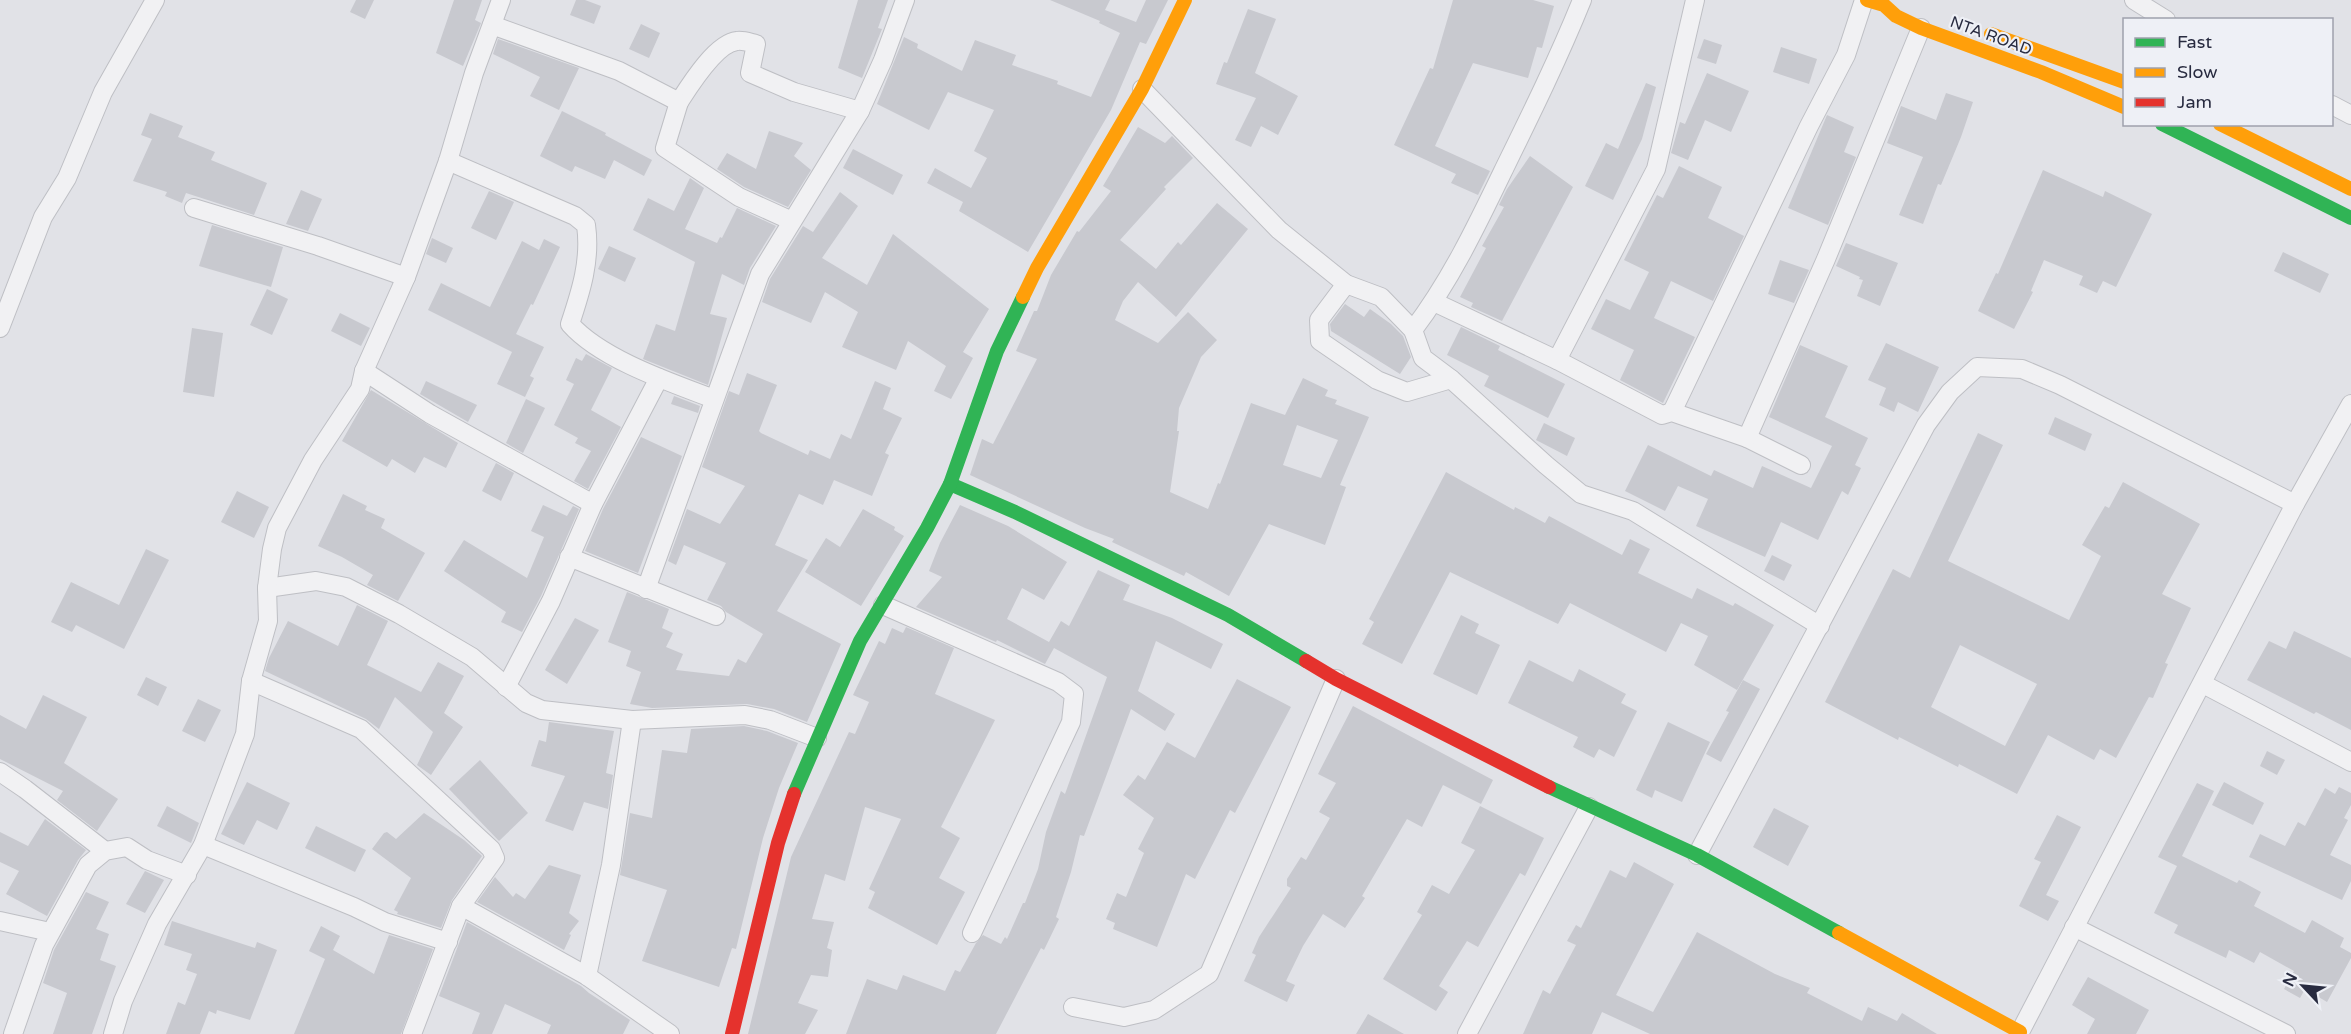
<svg xmlns="http://www.w3.org/2000/svg" width="2351" height="1034" font-family="'Varela Round',sans-serif">
	<style>
		.building { fill: #c8c9cf; fill-rule: evenodd }
		.lines { fill: none; stroke-linecap: round; stroke-linejoin: round }
		.street-casing { stroke: #bebfc4; stroke-width: 20 }
		.street { stroke: #f1f1f3; stroke-width: 18 }
		.fast { stroke: #30b455; stroke-width: 14 }
		.slow { stroke: #ff9f0a; stroke-width: 14 }
		.jam { stroke: #e5322d; stroke-width: 14 }
		.labels { text-anchor: middle; dominant-baseline: central; stroke-width: 4.5; stroke-linejoin: round; paint-order: stroke }
		.street-label { font-size: 16px; fill: #282b40; stroke: #eef0f6 }
	</style>
	<rect width="100%" height="100%" fill="#e1e2e7"/>
	<g class="building">
		<path d="M356 0H374L365 19 350 12Z"/>
		<path d="M454 0H482L475 20 481 23 463 66 436 53Z"/>
		<path d="M576 0H585L601 6 594 24 570 15Z"/>
		<path d="M858 0H888L878 28 882 29 862 78 838 68Z"/>
		<path d="M1050 0H1110L1105 10 1136 22 1146 0H1168L1146 44 1140 42 1111 110 1028 252 959 211 963 202 927 183 935 168 971 188 987 158 974 151 994 110 948 92 929 130 877 104 904 37 918 44 917 48 962 71 975 40 1016 55 1012 65 1058 81 1057 84 1091 97 1120 33 1099 23 1100 21Z"/>
		<path d="M1453 0H1533L1554 6 1542 48 1537 47 1528 78 1473 63 1435 146 1490 171 1478 195 1451 183 1456 174 1394 145 1430 68 1433 69Z"/>
		<path d="M1248 9 1276 19 1255 73 1298 96 1278 135 1261 126 1251 147 1235 140 1256 98 1216 84 1224 62 1227 63Z"/>
		<path d="M641 24 660 33 649 58 629 49Z"/>
		<path d="M498 39 579 68 559 110 530 96 540 77 493 54Z"/>
		<path d="M1704 39 1722 45 1716 64 1697 58Z"/>
		<path d="M1781 47 1817 59 1809 84 1773 72Z"/>
		<path d="M1707 73 1749 91 1731 132 1705 120 1688 160 1671 153 1680 122 1685 124Z"/>
		<path d="M1646 83 1656 87 1642 139 1613 200 1585 186 1606 143 1618 149Z"/>
		<path d="M1946 93 1973 102 1961 137 1941 185 1938 184 1923 224 1899 215 1923 157 1887 143 1901 106 1936 120Z"/>
		<path d="M562 111 606 133 605 135 652 160 644 176 614 160 605 179 575 166 572 172 540 156Z"/>
		<path d="M150 113 183 126 178 137 215 152 211 160 267 183 254 215 186 193 182 203 165 196 167 192 133 181 152 139 141 135Z"/>
		<path d="M1827 115 1854 127 1844 152 1856 157 1828 225 1788 208Z"/>
		<path d="M1138 127 1165 143 1172 136 1193 158 1164 187 1166 189 1120 240 1156 269 1178 242 1181 245 1217 203 1248 229 1176 317 1138 282 1123 301 1115 320 1158 343 1188 312 1217 340 1201 357 1179 408 1177 431H1179L1170 492 1208 509 1218 483 1220 484 1251 403 1285 415 1303 378 1328 390 1325 396 1337 400 1335 404 1369 417 1340 485 1346 487 1325 545 1269 524 1229 596 1186 572 1184 576 1112 542 1114 539 1085 528 970 475 982 439 993 444 1037 359 1016 351 1034 311H1037L1051 275 1077 231 1079 232 1111 191 1103 186ZM1297 425 1338 440 1321 478 1283 465Z"/>
		<path d="M769 131 803 143 794 156 811 170 788 207 744 187 717 169 727 153 756 169Z"/>
		<path d="M853 149 903 175 893 195 843 168Z"/>
		<path d="M1530 156 1573 187 1502 321 1471 307 1473 303 1460 297 1486 248 1482 246 1504 207 1499 205 1507 189Z"/>
		<path d="M1679 166 1722 187 1708 218 1744 236 1713 301 1671 281 1654 318 1695 337 1663 403 1620 380 1634 350 1591 329 1606 299 1630 310 1649 272 1624 260 1657 195 1663 198Z"/>
		<path d="M2043 170 2103 197 2105 191 2152 214 2116 287 2103 281 2097 293 2079 285 2083 276 2044 260 2031 291 2033 292 2014 329 1978 311 1996 273 1998 274Z"/>
		<path d="M690 178 704 188 685 229 717 243 720 237 722 238 737 208 776 226 750 268 744 285 722 274 710 314 727 318 708 385 643 359 656 324 675 331 695 262 633 230 648 198 674 211Z"/>
		<path d="M301 190 322 199 308 231 286 224Z"/>
		<path d="M489 191 514 202 496 240 471 228Z"/>
		<path d="M840 192 858 206 822 258 867 285 893 234 989 309 963 352 973 358 951 399 934 391 946 366 908 341 896 370 842 347 858 312 825 292 811 323 762 302 770 279 803 226 813 232Z"/>
		<path d="M212 225 283 247 271 287 199 266Z"/>
		<path d="M432 238 453 248 446 263 426 254Z"/>
		<path d="M544 239 560 247 533 305 531 304 516 334 544 347 530 376 534 378 525 397 497 384 512 352 428 310 441 283 490 307 522 241 539 250Z"/>
		<path d="M1846 243 1898 263 1880 306 1857 296 1863 280 1859 279 1860 277 1836 266Z"/>
		<path d="M609 246 636 258 625 282 598 269Z"/>
		<path d="M2283 252 2329 274 2320 293 2274 271Z"/>
		<path d="M1780 260 1809 270 1794 303 1768 294Z"/>
		<path d="M267 289 288 299 272 335 250 325Z"/>
		<path d="M1345 304 1364 317 1370 309 1391 324 1403 336 1411 357 1400 374 1331 331 1330 324Z"/>
		<path d="M340 313 370 328 361 346 331 331Z"/>
		<path d="M1461 327 1500 346 1498 350 1565 384 1548 418 1484 386 1489 376 1447 355Z"/>
		<path d="M192 328 223 333 214 397 183 392Z"/>
		<path d="M1886 343 1939 367 1918 412 1898 402 1894 412 1879 405 1886 388 1868 380Z"/>
		<path d="M1800 345 1848 366 1825 417 1868 438 1855 465 1861 468 1848 495 1842 491 1818 540 1781 522 1765 557 1696 526 1708 499 1678 486 1665 511 1625 491 1648 445 1711 476 1714 470 1753 488 1762 466 1811 488 1832 446 1769 417Z"/>
		<path d="M586 354 612 368 591 410 621 427 588 489 574 481 591 451 575 443 578 438 554 425 574 384 566 380 576 358 582 361Z"/>
		<path d="M747 373 777 385 759 431 761 433 808 455 810 450 830 459 841 434 851 439 875 381 891 388 883 409 902 418 885 453 889 455 872 496 834 480 823 505 799 494 775 545 808 560 777 611 841 644 807 722 774 709 747 704 652 708 630 704 641 672 626 666 631 651 608 642 627 592 669 609 662 628 673 633 666 647 683 654 676 670 729 676 738 659 746 663 763 634 726 612 721 606 707 600 726 563 684 545 676 565 668 561 687 509 720 524 745 486 702 467 729 391 739 395Z"/>
		<path d="M426 381 477 405 468 422 420 394Z"/>
		<path d="M371 390 458 443 446 468 424 457 415 473 392 459 387 467 342 441Z"/>
		<path d="M674 396 700 406 698 413 671 404Z"/>
		<path d="M526 399 545 408 523 453 506 443Z"/>
		<path d="M2055 417 2092 434 2085 451 2048 434Z"/>
		<path d="M1544 423 1575 438 1567 456 1536 440Z"/>
		<path d="M1978 433 2003 445 1948 561 2069 620 2101 556 2082 545 2105 506 2109 508 2123 482 2200 524 2162 594 2191 608 2165 663 2168 664 2153 698 2149 697 2116 758 2100 749 2094 760 2048 735 2017 794 1959 764 1958 767 1899 737 1898 740 1825 702 1893 569 1910 578ZM1960 645 2037 684 2005 746 1931 707Z"/>
		<path d="M641 437 682 456 638 573 585 551 603 509Z"/>
		<path d="M496 463 514 473 501 501 482 491Z"/>
		<path d="M1446 472 1514 510 1515 507 1545 523 1549 516 1622 555 1630 539 1650 549 1638 573 1692 599 1697 588 1733 606 1735 603 1774 625 1737 690 1694 665 1708 636 1681 623 1666 652 1570 603 1558 624 1450 572 1402 664 1362 644 1374 622 1369 619Z"/>
		<path d="M237 491 269 507 254 538 221 522Z"/>
		<path d="M343 494 367 506 365 510 385 519 381 528 425 553 398 601 367 585 373 575 342 557 318 546Z"/>
		<path d="M543 505 567 516 573 506 579 509 541 596 522 632 501 622 506 612 444 571 464 540 527 578 544 537 531 531Z"/>
		<path d="M960 505 1008 526 1067 562 1044 600 1022 588 1007 619 1049 642 1061 621 1069 626 1098 570 1130 585 1123 600 1172 618 1223 644 1211 669 1156 641 1138 691 1175 714 1165 731 1131 709 1084 836 1080 835 1071 872 1056 917 1059 919 1044 950 1041 948 996 1034H846L867 979 897 990 903 975 945 991 955 970 960 972 976 943 983 935 1001 944 1005 937 1007 939 1023 903H1025L1038 869 1046 832 1061 791 1065 794 1107 677 1054 648 1045 664 997 640 996 642 916 607 942 577 929 571 940 543Z"/>
		<path d="M863 509 895 527 894 530 904 536 861 606 805 572 826 538 840 547Z"/>
		<path d="M146 549 169 560 124 649 76 625 72 632 51 622 71 582 119 605Z"/>
		<path d="M1772 555 1792 565 1784 581 1764 571Z"/>
		<path d="M357 605 388 621 367 665 421 692 438 662 464 676 444 713 463 727 431 775 417 765 433 732 395 697 379 729 366 719 265 671 269 658 288 621 338 646Z"/>
		<path d="M1461 615 1479 624 1475 633 1500 645 1477 695 1433 674Z"/>
		<path d="M575 618 599 630 567 684 545 670Z"/>
		<path d="M906 627 954 648 935 694 995 720 941 827 960 838 939 878 965 892 937 945 868 908 875 892 869 889 901 819 865 807 845 881 825 874 812 919 834 922 827 948 832 950 828 977 811 975 798 1003 818 1010 805 1034H748L791 857 849 732 855 734 869 702 853 695 879 641 885 644 892 628 903 633Z"/>
		<path d="M2294 631 2351 658V730L2316 712 2314 714 2247 680 2269 641 2286 649Z"/>
		<path d="M1529 660 1573 682 1579 669 1626 694 1621 703 1637 711 1614 757 1599 749 1594 758 1573 747 1578 737 1508 703Z"/>
		<path d="M146 677 167 687 158 706 137 695Z"/>
		<path d="M1237 679 1291 707 1235 813 1230 810 1195 879 1186 874 1157 947 1113 929 1115 923 1106 919 1117 893 1126 897 1144 853 1138 849 1154 818 1123 795 1138 775 1145 780 1167 742 1195 758Z"/>
		<path d="M1743 680 1760 689 1721 762 1706 754 1729 712 1726 711Z"/>
		<path d="M43 695 87 717 64 763 118 799 97 831 57 800 63 791 0 759V715L26 729Z"/>
		<path d="M198 699 221 710 205 742 182 731Z"/>
		<path d="M1353 706 1493 780 1481 804 1443 785 1422 827 1407 819 1362 896 1365 898 1345 928 1323 914 1303 946 1286 981 1295 985 1287 1002 1244 981 1256 955 1252 953 1259 937 1291 888 1287 886V879L1301 857 1306 860 1330 818 1319 812 1336 783 1318 774Z"/>
		<path d="M549 722 614 731 606 773 613 775 608 809 584 802 573 831 545 821 565 776 531 766 539 740 546 742Z"/>
		<path d="M1668 722 1710 742 1682 802 1655 790 1652 798 1636 790Z"/>
		<path d="M744 726 767 731 798 743 779 788 763 838 736 949 732 948 719 987 642 961 667 890 620 875 630 813 652 818 662 750 687 753 691 729Z"/>
		<path d="M2267 751 2285 760 2277 775 2260 766Z"/>
		<path d="M480 760 528 813 499 841 449 789Z"/>
		<path d="M247 782 290 803 277 830 257 820 244 845 221 834Z"/>
		<path d="M2224 782 2264 803 2253 825 2212 805Z"/>
		<path d="M2197 783 2214 791 2182 856 2237 883 2239 880 2261 892 2254 906 2305 933 2312 920 2344 938 2340 947 2351 953V958L2327 1002 2305 989 2300 998 2284 989 2294 971 2260 952 2254 963 2229 950 2226 958 2174 933 2178 925 2154 913 2177 866 2158 857Z"/>
		<path d="M2339 787 2351 793V805L2344 818 2348 820 2330 855 2351 865V881L2342 900 2249 857 2260 834 2285 846 2298 822 2305 826 2325 788 2335 794Z"/>
		<path d="M167 806 199 823 191 843 157 826Z"/>
		<path d="M1480 806 1544 838 1525 876 1520 873 1478 947 1467 941 1439 986 1448 992 1436 1011 1383 979 1422 915 1417 912 1432 885 1449 894 1475 850 1461 843Z"/>
		<path d="M1774 808 1809 826 1788 866 1753 847Z"/>
		<path d="M424 813 464 840 482 856 452 900 441 928 397 914 398 912 394 910 411 878 372 849 384 833 387 832 396 839Z"/>
		<path d="M2057 815 2081 827 2046 895 2059 901 2048 921 2019 906 2041 862 2034 859Z"/>
		<path d="M45 819 86 850 78 860 47 916 6 894 19 871 0 862V832L28 846Z"/>
		<path d="M316 826 366 850 355 872 305 848Z"/>
		<path d="M1634 862 1674 884 1616 995 1653 1012 1697 932 1775 974 1810 988 1807 993 1862 1021 1868 1007 1897 1021 1902 1013 1937 1034H1650L1602 1012 1592 1034H1523L1543 990 1550 994 1576 945 1567 941 1576 925 1581 928 1610 870 1626 878Z"/>
		<path d="M549 865 581 875 569 913 579 921 569 934 571 935 564 950 477 902 495 877 513 897 516 893 525 899Z"/>
		<path d="M145 871 164 880 145 913 126 904Z"/>
		<path d="M86 892 109 902 96 929 109 934 100 960 116 966 92 1034H53L67 993 43 983 54 950Z"/>
		<path d="M172 921 255 948 257 942 277 950 250 1020 217 1010 216 1014 209 1011 200 1034H166L178 1002 185 1005 197 974 186 970 192 954 164 945Z"/>
		<path d="M467 922 581 986 589 993 630 1020 623 1034H547L551 1025 505 1004 492 1034H472L480 1013 439 996Z"/>
		<path d="M321 926 340 936 333 950 374 974 389 935 433 949 401 1034H294L325 959 309 951Z"/>
		<path d="M2088 977 2149 1010 2136 1034H2087L2095 1019 2072 1005Z"/>
		<path d="M1368 1014 1404 1034H1356Z"/>
	</g>
	<g class="lines">
		<defs>
			<g id="street">
				<path d="M2134 0 2166 20"/>
				<path d="M492 25 619 71 679 102C690 85 716 43 737 41 743 40 751 43 756 44L750 73 794 92 860 111"/>
				<path d="M1142 89 1279 230 1346 284 1381 297 1413 330 1423 358 1451 379 1546 465 1581 494 1633 511 1820 626"/>
				<path d="M679 102 665 148 739 197 792 221"/>
				<path d="M2332 105 2351 115"/>
				<path d="M448 161 575 216 586 225C591 260 581 291 570 324 601 359 669 382 714 399"/>
				<path d="M194 208 318 246 406 277"/>
				<path d="M1346 284 1319 320 1320 341 1377 380 1407 392 1451 379"/>
				<path d="M1434 302 1557 360 1662 415 1672 412 1747 438 1801 465"/>
				<path d="M0 328 43 217 67 178 103 92 155 0"/>
				<path d="M1413 330C1451 280 1478 223 1505 167 1532 112 1559 57 1582 0"/>
				<path d="M1557 360 1656 169 1695 0"/>
				<path d="M364 371 430 414 593 504"/>
				<path d="M1672 412 1809 126 1846 55 1864 0"/>
				<path d="M1747 438 1826 259 1921 28"/>
				<path d="M569 557 716 616"/>
				<path d="M267 588 316 581 346 587 399 614 472 657 526 703 542 710 632 720 745 715 770 720 817 738"/>
				<path d="M646 589 760 274 860 111 883 60 905 0"/>
				<path d="M883 605 1058 682 1074 694 1071 722 972 933"/>
				<path d="M251 681 361 729 491 849 495 858 461 906 412 1034"/>
				<path d="M2203 684 2351 762"/>
				<path d="M506 687 551 601 593 504 659 378"/>
				<path d="M0 772 25 789 105 851"/>
				<path d="M203 845 354 907 385 922 448 942"/>
				<path d="M1697 855 1926 425 1950 392 1977 367 2022 369 2060 385 2295 504"/>
				<path d="M461 906 587 976 670 1034"/>
				<path d="M0 921 50 932"/>
				<path d="M2074 927 2286 1034"/>
				<path d="M587 976 611 865 632 720"/>
				<path d="M1073 1007 1124 1017 1154 1010 1209 974 1336 679"/>
				<path d="M13 1034 44 945 88 865 105 851 127 847 147 860 187 875"/>
				<path d="M113 1034 123 1001 157 924 203 845 245 734 251 681 268 621 267 588 272 549 277 528 313 460 360 389 364 371 406 277 448 161 474 73 501 0"/>
				<path d="M1467 1034 1589 807"/>
				<path d="M2019 1034 2295 504 2351 404"/>
			</g>
		</defs>
		<use href="#street" class="street-casing"/>
		<use href="#street" class="street"/>
		<g class="fast">
			<path d="M2162 124 2351 218"/>
			<path d="M950 484 1015 512 1228 615 1306 661"/>
			<path d="M1549 787 1697 855 1839 933"/>
			<path d="M794 794 860 641 927 528 950 484 997 351 1023 297"/>
		</g>
		<g class="slow">
			<path d="M1867 0 1884 5 1896 16 1921 28 2041 72 2124 107"/>
			<path d="M1991 34 2124 82"/>
			<path d="M2220 124 2351 189"/>
			<path d="M1023 297 1037 268 1142 89 1185 0"/>
			<path d="M1839 933 2020 1032"/>
		</g>
		<g class="jam">
			<path d="M1306 661 1336 679 1549 787"/>
			<path d="M732 1034 778 843 794 794"/>
		</g>
	</g>
	<g class="labels">
		<g class="street-label">
			<text transform="translate(1991 36) rotate(20)">NTA ROAD</text>
		</g>
	</g>
	<rect x="2123" y="18" width="210" height="108" fill="#eef0f6" stroke="#9fa1ad" stroke-width="1.5"/>
	<rect x="2135" y="38" width="30" height="9" fill="#30b455" stroke="#9fa1ad" stroke-width="1.5"/>
	<text x="2177" y="48" font-size="18" fill="#282b40">Fast</text>
	<rect x="2135" y="68" width="30" height="9" fill="#ff9f0a" stroke="#9fa1ad" stroke-width="1.5"/>
	<text x="2177" y="78" font-size="18" fill="#282b40">Slow</text>
	<rect x="2135" y="98" width="30" height="9" fill="#e5322d" stroke="#9fa1ad" stroke-width="1.5"/>
	<text x="2177" y="108" font-size="18" fill="#282b40">Jam</text>
	<g transform="translate(2303 986) rotate(296)" stroke="#eef0f6" stroke-width="4.5" paint-order="stroke">
	<path d="M0-4.5L10 22L0 15L-10 22Z" fill="#282b40"/>
	<text y="-9" font-size="16" font-weight="bold" text-anchor="middle" fill="#282b40">N</text>
	</g>
</svg>
